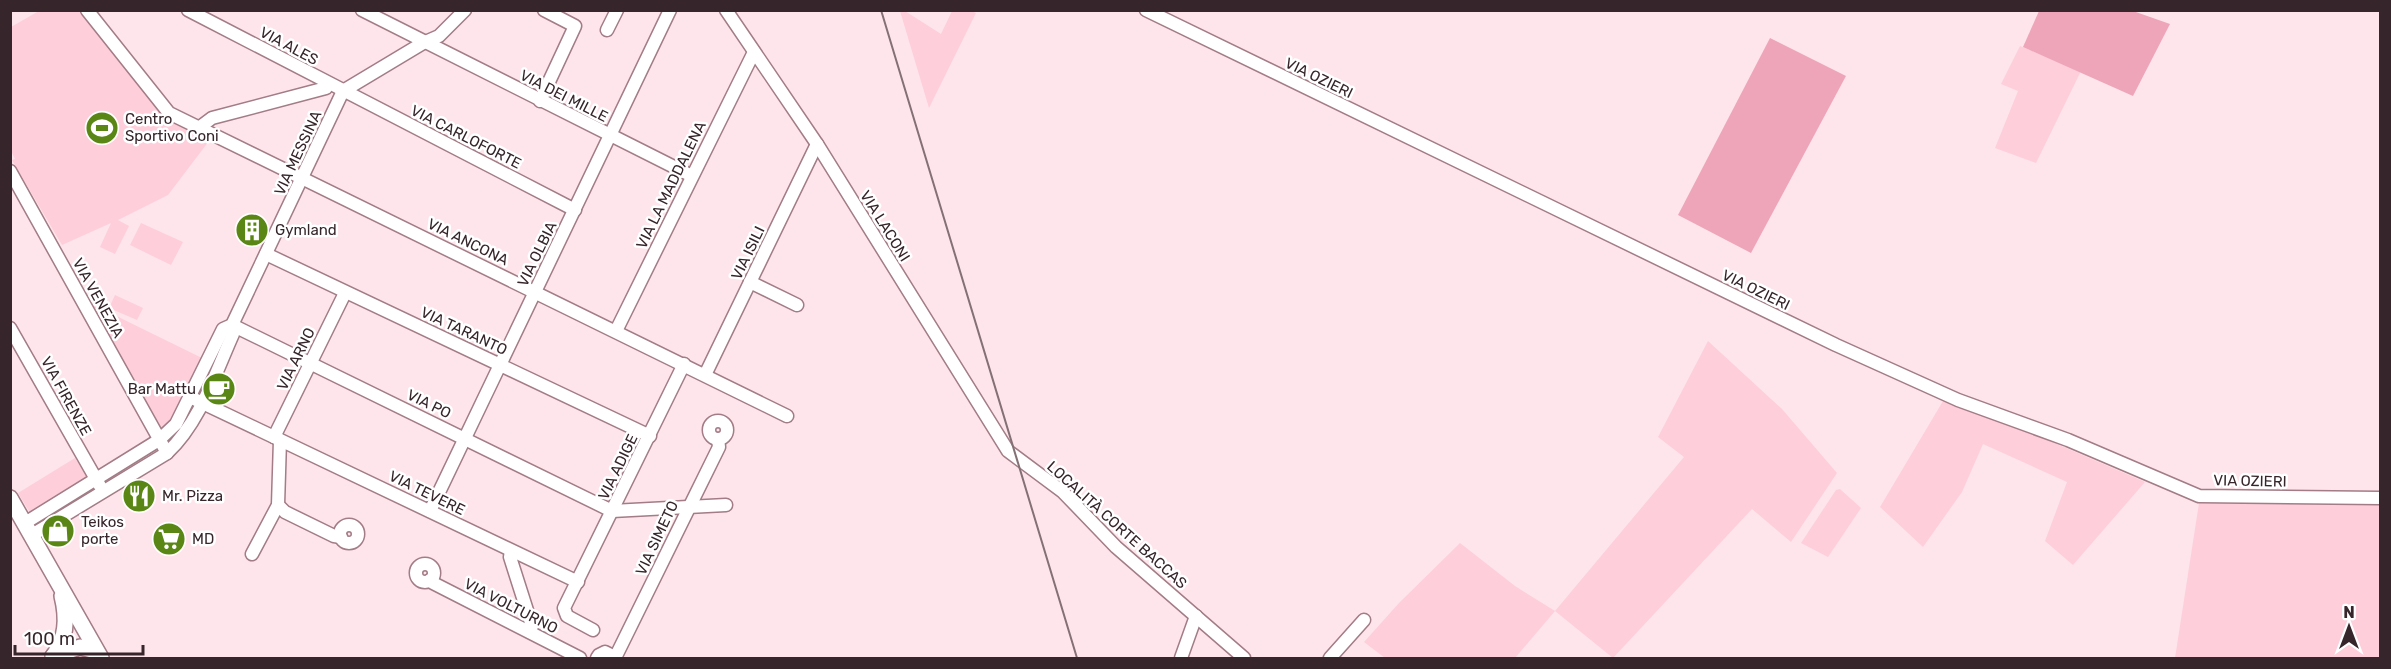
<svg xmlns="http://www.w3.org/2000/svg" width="2391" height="669" font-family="Rubik,sans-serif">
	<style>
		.green { fill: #fecedb }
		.forest { fill: #eea5ba }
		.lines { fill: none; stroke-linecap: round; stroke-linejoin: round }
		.minor-casing { stroke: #a27c86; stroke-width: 15 }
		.major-casing { stroke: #a27c86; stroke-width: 18 }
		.minor { stroke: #fff; stroke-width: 12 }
		.major { stroke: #fff; stroke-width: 15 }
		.rail { stroke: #847176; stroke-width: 2 }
		.labels { text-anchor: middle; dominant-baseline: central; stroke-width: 5; stroke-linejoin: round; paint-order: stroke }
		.street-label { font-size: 15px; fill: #36262b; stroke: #fff }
		.poi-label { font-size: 15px; fill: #36262b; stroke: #fff; text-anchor: start }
	</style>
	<rect width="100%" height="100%" fill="#fee5eb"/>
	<g class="green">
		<path d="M39 11H79L164 117 212 137 168 195 118 220 129 226 115 254 100 247 111 223 62 245 12 160 15 159 11 151V27Z"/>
		<path d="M900 11H905L941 34 952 11H971L976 13 929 108Z"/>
		<path d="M2020 46 2081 71 2036 163 1995 148 2018 91 2001 84Z"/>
		<path d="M141 223 183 242 171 265 130 245Z"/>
		<path d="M115 295 143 308 137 320 109 308Z"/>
		<path d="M94 305 204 359 175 419 163 431 92 306Z"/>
		<path d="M1708 341 1782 409 1837 473 1791 542 1752 509 1613 658 1555 611 1515 658H1385L1364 642 1399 603 1460 543 1515 586 1555 611 1684 457 1658 437Z"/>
		<path d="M1946 396 2145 482 2073 565 2045 541 2067 482 1983 444 1962 492 1923 547 1880 507Z"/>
		<path d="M75 458 89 481 32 516 18 493Z"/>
		<path d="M1840 489 1861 508 1828 557 1801 543 1836 490Z"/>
		<path d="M2199 503 2380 505V658H2175Z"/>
	</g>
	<g class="forest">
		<path d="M2039 11H2133L2170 24 2133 96 2023 47Z"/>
		<path d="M1770 38 1846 76 1751 253 1678 215Z"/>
	</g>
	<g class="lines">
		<defs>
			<g id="minor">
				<path d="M87 10 169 113 787 416"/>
				<path d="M188 10 575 210"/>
				<path d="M362 10 692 176"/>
				<path d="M726 10 817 144 1008 451 1063 492 1116 547 1244 658"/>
				<path d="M1146 10 1836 345 1958 400 2068 440 2199 496 2380 498"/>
				<path d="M607 30 617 10"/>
				<path d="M343 91 423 43 439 36 465 10"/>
				<path d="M540 101 575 26 544 10"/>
				<path d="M200 127 212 118 326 88 328 84"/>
				<path d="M10 171 167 453"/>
				<path d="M266 254 650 436"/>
				<path d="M750 282 797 305"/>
				<path d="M232 325 612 511 726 505"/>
				<path d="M10 328 100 486"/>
				<path d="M616 331 754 52"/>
				<path d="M705 375 817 144"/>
				<path d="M190 397 578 582"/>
				<circle cx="718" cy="430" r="9"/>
				<path d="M274 437 345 293"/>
				<path d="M278 505 285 512 334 536 341 537"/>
				<path d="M430 511 670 10"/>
				<path d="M25 523 159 440 176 424 223 329 232 325 343 91"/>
				<circle cx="349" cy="534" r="9"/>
				<path d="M32 535 167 453C200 422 215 374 233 334L232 325"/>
				<path d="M511 551 510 557 532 626 530 632"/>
				<path d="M252 554 278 505 280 440"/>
				<circle cx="425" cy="573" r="9"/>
				<path d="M430 580 433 583 580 658"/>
				<path d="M593 630 567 616 564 608 684 364"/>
				<path d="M597 658 599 655 605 652 611 655 613 658"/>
				<path d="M615 658 719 447 718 439"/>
				<path d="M1181 658 1196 616"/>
				<path d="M1330 658 1364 620"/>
			</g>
			<g id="major">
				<path d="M10 498 101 658"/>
				<path d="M54 655C67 638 67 616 62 596"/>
				<path d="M53 656 80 647 96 651"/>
			</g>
		</defs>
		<use href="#minor" class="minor-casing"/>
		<use href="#major" class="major-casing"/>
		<use href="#minor" class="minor"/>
		<use href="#major" class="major"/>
		<path class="rail" d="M881 10 1077 658"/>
	</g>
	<defs>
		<symbol id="stadium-disc" viewBox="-11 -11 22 22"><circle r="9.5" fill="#598614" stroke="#fff"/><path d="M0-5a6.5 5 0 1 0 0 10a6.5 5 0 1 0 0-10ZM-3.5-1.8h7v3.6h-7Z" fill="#fff"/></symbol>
		<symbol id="building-disc" viewBox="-11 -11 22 22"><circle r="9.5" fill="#598614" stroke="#fff"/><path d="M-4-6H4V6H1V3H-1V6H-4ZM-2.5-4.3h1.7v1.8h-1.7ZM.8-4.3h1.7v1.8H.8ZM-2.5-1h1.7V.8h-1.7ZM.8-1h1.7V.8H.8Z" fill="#fff"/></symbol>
		<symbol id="cafe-disc" viewBox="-11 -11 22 22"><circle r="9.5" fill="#598614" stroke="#fff"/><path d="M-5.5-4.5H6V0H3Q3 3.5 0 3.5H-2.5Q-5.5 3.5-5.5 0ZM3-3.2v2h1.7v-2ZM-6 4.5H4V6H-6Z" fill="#fff"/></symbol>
		<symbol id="restaurant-disc" viewBox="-11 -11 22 22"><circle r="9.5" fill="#598614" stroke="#fff"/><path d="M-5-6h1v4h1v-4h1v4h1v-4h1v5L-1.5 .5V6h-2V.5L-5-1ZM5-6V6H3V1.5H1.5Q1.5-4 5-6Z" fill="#fff"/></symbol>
		<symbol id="shop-disc" viewBox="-11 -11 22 22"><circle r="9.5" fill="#598614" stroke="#fff"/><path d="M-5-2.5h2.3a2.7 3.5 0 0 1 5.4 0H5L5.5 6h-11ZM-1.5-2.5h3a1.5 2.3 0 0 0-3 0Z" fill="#fff"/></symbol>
		<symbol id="supermarket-disc" viewBox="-11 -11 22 22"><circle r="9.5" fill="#598614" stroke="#fff"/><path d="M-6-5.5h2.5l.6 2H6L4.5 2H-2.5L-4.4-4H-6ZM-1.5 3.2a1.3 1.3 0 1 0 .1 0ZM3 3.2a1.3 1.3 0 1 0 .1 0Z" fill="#fff"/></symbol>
	</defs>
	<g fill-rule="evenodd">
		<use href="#stadium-disc" x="83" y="109" width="38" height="38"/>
		<use href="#building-disc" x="233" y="211" width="38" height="38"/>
		<use href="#cafe-disc" x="200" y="370" width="38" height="38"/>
		<use href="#restaurant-disc" x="120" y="477" width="38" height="38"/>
		<use href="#shop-disc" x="39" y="512" width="38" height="38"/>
		<use href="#supermarket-disc" x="150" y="520" width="38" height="38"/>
	</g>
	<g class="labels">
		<g class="street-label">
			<text transform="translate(289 46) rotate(28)">VIA ALES</text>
			<text transform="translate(1319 78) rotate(26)">VIA OZIERI</text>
			<text transform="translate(564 96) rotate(27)">VIA DEI MILLE</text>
			<text transform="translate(466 137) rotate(27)">VIA CARLOFORTE</text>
			<text transform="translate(298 153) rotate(-65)">VIA MESSINA</text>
			<text transform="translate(671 185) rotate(-64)">VIA LA MADDALENA</text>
			<text transform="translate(885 226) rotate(58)">VIA LACONI</text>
			<text transform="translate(468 242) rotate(26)">VIA ANCONA</text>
			<text transform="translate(748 253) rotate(-64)">VIA ISILI</text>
			<text transform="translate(537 254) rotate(-64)">VIA OLBIA</text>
			<text transform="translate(1756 290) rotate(26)">VIA OZIERI</text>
			<text transform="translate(98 298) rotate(61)">VIA VENEZIA</text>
			<text transform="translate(464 331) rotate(25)">VIA TARANTO</text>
			<text transform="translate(296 359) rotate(-64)">VIA ARNO</text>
			<text transform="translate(66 396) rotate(61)">VIA FIRENZE</text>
			<text transform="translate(429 404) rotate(26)">VIA PO</text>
			<text transform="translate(618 467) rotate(-64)">VIA ADIGE</text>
			<text transform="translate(2250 481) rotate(1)">VIA OZIERI</text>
			<text transform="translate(427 493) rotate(26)">VIA TEVERE</text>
			<text transform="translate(1117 525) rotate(42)">LOCALITÀ CORTE BACCAS</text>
			<text transform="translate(657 538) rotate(-65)">VIA SIMETO</text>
			<text transform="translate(511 606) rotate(27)">VIA VOLTURNO</text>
		</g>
		<g class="poi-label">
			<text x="125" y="119">Centro<tspan x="125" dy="17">Sportivo Coni</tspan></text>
			<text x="275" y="230">Gymland</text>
			<text x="196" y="389" text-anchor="end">Bar Mattu</text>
			<text x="162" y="496">Mr. Pizza</text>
			<text x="81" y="522">Teikos<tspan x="81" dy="17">porte</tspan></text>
			<text x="192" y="539">MD</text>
		</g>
	</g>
	<rect width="2391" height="669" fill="none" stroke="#36262b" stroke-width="24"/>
	<g transform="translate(2349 627)" stroke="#ffffff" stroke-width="4.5" paint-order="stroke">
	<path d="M0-4.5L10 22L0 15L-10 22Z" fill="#36262b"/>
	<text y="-9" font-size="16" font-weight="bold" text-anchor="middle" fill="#36262b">N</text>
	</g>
	<path d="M15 645v9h128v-9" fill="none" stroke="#36262b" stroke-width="3"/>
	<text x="24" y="645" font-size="18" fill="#36262b" stroke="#ffffff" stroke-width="4.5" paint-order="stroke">100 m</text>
</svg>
